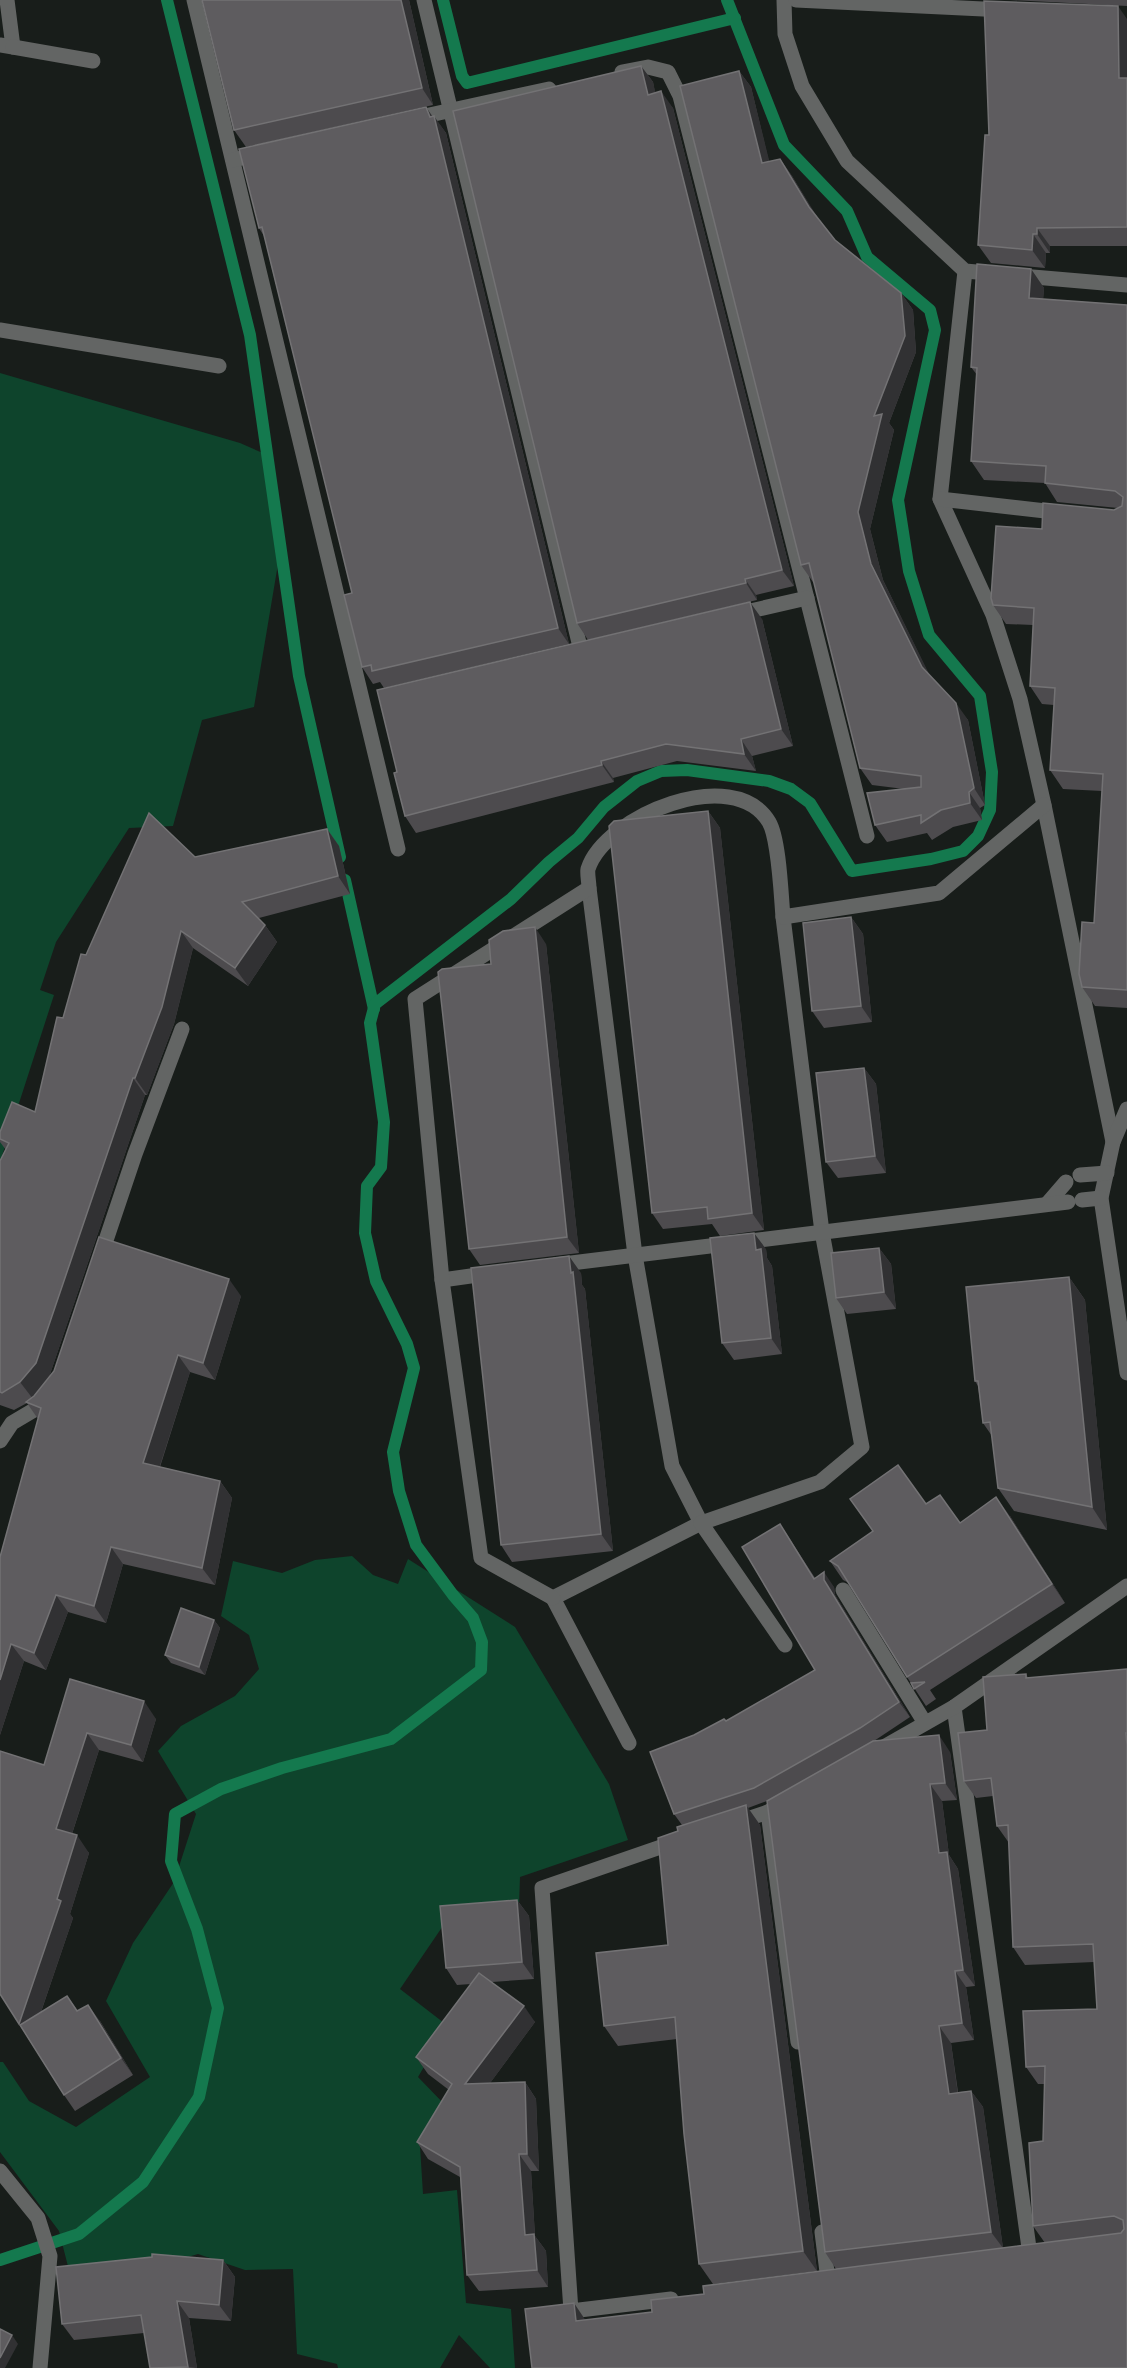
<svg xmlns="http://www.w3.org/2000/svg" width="1127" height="2368" font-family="'Fira Sans Condensed',sans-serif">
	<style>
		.green { fill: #0e442c }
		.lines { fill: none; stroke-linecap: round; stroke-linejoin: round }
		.stream { stroke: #14794e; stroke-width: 12 }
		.service { stroke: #636564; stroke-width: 15 }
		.minor { stroke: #636564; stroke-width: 15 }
		.wall { fill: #4d4b4e }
		.shaded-wall { fill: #313133 }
		.building { fill: #5e5c5f; stroke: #737274; stroke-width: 1.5 }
	</style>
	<rect width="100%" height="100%" fill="#181d1a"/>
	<g class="green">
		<path d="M0 373 240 443 265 454 280 552 254 707 202 720 173 826 129 828 56 942 40 990 54 995 0 1162Z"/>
		<path d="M352 1556 373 1575 398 1584 408 1559 515 1627 609 1784 628 1840 520 1877 519 1906 449 1917 400 1989 448 2026 418 2077 447 2107 420 2146 423 2194 457 2190 466 2303 511 2309 515 2368H490L459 2335 440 2368H338L337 2364 297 2354 293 2269 245 2270 198 2254 74 2290 59 2231 0 2152V2062H3L29 2101 76 2127 150 2077 106 2001 133 1943 174 1882 196 1814 158 1751 181 1726 235 1696 259 1669 249 1635 221 1616 233 1561 282 1573 315 1560Z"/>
	</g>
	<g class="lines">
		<g class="stream">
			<path d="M167 0 250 335 299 676 340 857"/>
			<path d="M443 0 462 76 467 83 735 18"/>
			<path d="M345 880 374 1009"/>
			<path d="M0 2260 79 2234 143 2182 199 2097 218 2008 197 1929 171 1861 175 1814 221 1789 282 1768 391 1739 481 1670 482 1642 473 1618 453 1595 416 1545 399 1491 393 1452 414 1368 407 1344 376 1281 365 1233 367 1186 381 1167 384 1122 370 1023 375 1004 511 899 549 862 578 838 604 807 637 781 661 771 687 770 769 781 791 789 810 803 852 871 931 859 963 851 978 836 990 810 992 772 980 696 929 635 909 571 898 500 935 330 930 310 867 257 847 211 784 145 727 0"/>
		</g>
		<path class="service" d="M843 1590 925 1723"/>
		<g class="minor">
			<path d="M194 0 398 849"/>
			<path d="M424 0 581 651"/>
			<path d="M784 0 785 34 802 86 847 161 965 271 1127 285"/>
			<path d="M796 0 1004 10"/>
			<path d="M0 45 13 47 7 0"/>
			<path d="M13 47 93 61"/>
			<path d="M622 72 648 67 668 72 680 96 867 836"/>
			<path d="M411 119 549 89"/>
			<path d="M233 160 259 154"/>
			<path d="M965 271 940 499 993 615 1020 699 1044 805 1113 1142"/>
			<path d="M0 330 219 366"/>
			<path d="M940 499 1063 513"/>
			<path d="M737 614 807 598"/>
			<path d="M589 888 635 1255 672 1466 701 1523 553 1598 629 1743"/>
			<path d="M783 917 822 1232 862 1447 820 1482 701 1523 785 1645"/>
			<path d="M1127 1109 1113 1142 1101 1198 1127 1373"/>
			<path d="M1080 1175 1107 1173"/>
			<path d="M1082 1200 1101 1198"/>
			<path d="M1047 1204 1066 1182"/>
			<path d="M100 1258 135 1154 182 1029"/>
			<path d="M555 1265 1068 1202"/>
			<path d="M442 1280 492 1273"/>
			<path d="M0 1441 12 1423 39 1407 47 1397"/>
			<path d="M553 1598 481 1558 442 1280 415 999 589 888C589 882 587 874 588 869 605 816 734 763 769 822 779 839 781 894 783 917L939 893 1044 805"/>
			<path d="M954 1707 1030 2255"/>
			<path d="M882 1748 954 1707 1127 1586"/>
			<path d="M768 1812 798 2042"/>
			<path d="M735 1823 768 1812 785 1803"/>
			<path d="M0 2171 38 2218 50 2256 40 2368"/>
			<path d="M822 2232 828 2280"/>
			<path d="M671 2299 571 2311 542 1888 678 1841"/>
		</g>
	</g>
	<g class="wall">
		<path d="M409 0 433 105 246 147 234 130Z"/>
		<path d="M1010 0H1127V6Z"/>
		<path d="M1127 19V246H1050V253H1046L1045 268 991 263 978 245 989 135Z"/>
		<path d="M641 66 653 82 655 93 673 108 794 586 756 595 757 600 588 640 577 623Z"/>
		<path d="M739 71 751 87 769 162 780 159 792 176 816 216 835 240 901 293 913 310 916 352 889 423 894 430 870 529 883 580 929 675 968 720 985 805 980 808 982 820 953 827 932 840 927 833 887 842 875 825 904 789 872 785 860 768 814 581 813 582 801 565Z"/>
		<path d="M433 116 446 133 569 644 384 688 380 682 373 684 362 667 352 593 264 236 259 228Z"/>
		<path d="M1031 269 1044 288 1043 299 1127 305V1008L1095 1006 1082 987 1094 923 1102 791 1063 789 1050 770 1054 705 1042 704 1030 686 1033 625 1006 624 993 605 1042 529 1114 510 1118 508 1057 502 1045 483 984 480 971 461 977 375 971 367Z"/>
		<path d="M762 619 793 746 752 756 756 771 677 761 613 778 614 782 416 833 405 816Z"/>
		<path d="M708 811 720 828 764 1230 720 1236 712 1224 663 1229 652 1213Z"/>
		<path d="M327 829 339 846 350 894 259 918 265 925 277 942 248 986 193 948 174 1024 147 1095H145L49 1377 241 1296 215 1380 190 1372 160 1467 220 1481 232 1498 215 1585 123 1564 106 1623 68 1612 46 1670 24 1661 0 1735V1557L38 1419 27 1403 14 1410 0 1405V1161L6 1150 0 1142V1132L35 1112 63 1018 86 955 195 857Z"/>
		<path d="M851 917 863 934 872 1022 824 1028 812 1011Z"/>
		<path d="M546 944 579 1253 480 1265 469 1249 491 964Z"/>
		<path d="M864 1068 876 1084 886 1173 838 1178 826 1162Z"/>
		<path d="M879 1248 891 1264 896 1309 847 1314 836 1298Z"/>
		<path d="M766 1249 767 1258 772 1266 782 1354 734 1360 722 1343Z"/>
		<path d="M581 1273 582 1285 585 1289 613 1551 512 1562 501 1545Z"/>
		<path d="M1069 1277 1085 1300 1107 1530 1014 1511 998 1488 992 1436 983 1423 978 1386 975 1381Z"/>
		<path d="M926 1504 960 1523 1010 1516 1065 1603 930 1690 936 1699 926 1706 907 1677 849 1583 843 1580 830 1561Z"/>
		<path d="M780 1524 815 1578 834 1587 835 1595 910 1717 874 1741 950 1752 957 1800 942 1801 949 1855 958 1869 975 1986 966 1987 974 2040 951 2043 958 2092 971 2091 983 2107 1003 2248 1045 2243 1033 2226 1043 2141 1045 2084H1038L1026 2067 1097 2009 1094 1962 1025 1965 1013 1947 1009 1843 997 1826 993 1796 976 1798 964 1781 987 1730 1026 1674 1028 1678 1127 1669V2368L586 2320 652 2312 704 2294 836 2269 825 2252 767 1801 748 1808 760 1825 817 2271 713 2284 699 2264 677 2039 618 2046 604 2026 668 1945 682 1825 674 1814 694 1735 726 1721 815 1670Z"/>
		<path d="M214 1620 220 1628 205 1675 171 1663 165 1655Z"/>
		<path d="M70 1679 156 1719 143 1762 99 1750 72 1834 89 1853 70 1914 73 1918 41 2012 67 1996 78 2011 100 2021 133 2075 75 2111 64 2095 0 1994 44 1765Z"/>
		<path d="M517 1900 529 1916 534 1979 492 1982 535 2022 490 2083 525 2082 536 2099 539 2171H531L535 2236 546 2251 548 2287 479 2291 467 2275 460 2177 428 2159 417 2142 449 2090 428 2074 416 2057 471 1984 457 1985 446 1968Z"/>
		<path d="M223 2260 235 2277 231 2321 189 2318 197 2368H150L144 2333 74 2340 62 2324Z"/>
	</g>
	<g class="shaded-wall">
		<path d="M401 0H409L433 105 422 88Z"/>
		<path d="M1118 6 1127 19V90L1119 78Z"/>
		<path d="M641 66 653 82 660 112 648 95Z"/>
		<path d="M739 71 751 87 774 180 762 163Z"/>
		<path d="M661 91 673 108 794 586 782 570Z"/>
		<path d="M426 107 435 120 434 116 446 133 569 644 558 628Z"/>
		<path d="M780 159 792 176 821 223 809 207Z"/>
		<path d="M1037 228 1050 246V253L1037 234Z"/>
		<path d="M1033 234 1046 253 1045 268 1032 250Z"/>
		<path d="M1031 269 1044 288 1042 317 1029 298Z"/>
		<path d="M901 293 913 310 916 352 889 423 894 430 870 529 883 580 934 684 922 667 871 564 858 512 874 416Z"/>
		<path d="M745 579 756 595 757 600 746 583Z"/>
		<path d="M750 602 762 619 793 746 781 729Z"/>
		<path d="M956 703 968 720 985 805 974 788Z"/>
		<path d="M741 739 752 756 756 771 744 754Z"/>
		<path d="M601 761 613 778 614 782 602 765Z"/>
		<path d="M969 792 980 808 982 820 970 803Z"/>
		<path d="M708 811 720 828 764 1230 752 1213Z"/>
		<path d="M327 829 339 846 350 894 338 876Z"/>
		<path d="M851 917 863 934 872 1022 861 1006Z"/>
		<path d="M265 925 277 942 248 986 235 968Z"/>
		<path d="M535 927 546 944 579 1253 567 1237Z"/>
		<path d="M181 931 193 948 174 1024 147 1095 135 1078Z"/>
		<path d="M864 1068 876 1084 886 1173 875 1156Z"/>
		<path d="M133 1078 145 1095 48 1380 33 1399 20 1382Z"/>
		<path d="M754 1233 766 1249 767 1258 772 1266 782 1354 771 1338 756 1250Z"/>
		<path d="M879 1248 891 1264 896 1309 884 1292Z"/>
		<path d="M569 1256 581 1273 582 1285 585 1289 613 1551 601 1534Z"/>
		<path d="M1069 1277 1085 1300 1107 1530 1092 1507Z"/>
		<path d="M229 1279 241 1296 215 1380 203 1363Z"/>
		<path d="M178 1355 190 1372 155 1481 143 1463Z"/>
		<path d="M220 1481 232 1498 215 1585 202 1568Z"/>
		<path d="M996 1497 1010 1516 1065 1603 1052 1584Z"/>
		<path d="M780 1524 790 1539 824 1594 814 1579Z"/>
		<path d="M111 1547 123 1564 106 1623 94 1606Z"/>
		<path d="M824 1572 834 1587 835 1595 910 1717 899 1702 824 1580Z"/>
		<path d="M56 1595 68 1612 46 1670 34 1653Z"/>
		<path d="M214 1620 220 1628 205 1675 199 1667Z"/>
		<path d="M11 1644 24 1661 0 1735V1680Z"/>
		<path d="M144 1701 156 1719 143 1762 131 1745Z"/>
		<path d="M87 1733 99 1750 68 1846 56 1829Z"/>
		<path d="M939 1735 950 1752 957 1800 945 1783Z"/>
		<path d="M930 1784 942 1801 949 1855 958 1869 975 1986 963 1970 939 1853Z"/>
		<path d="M746 1805 760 1825 817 2271 803 2251Z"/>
		<path d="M77 1835 89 1853 70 1914 73 1918 31 2041 19 2024Z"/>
		<path d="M517 1900 529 1916 534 1979 522 1962Z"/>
		<path d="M955 1971 966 1987 974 2040 962 2023Z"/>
		<path d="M88 2005 100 2021 133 2075 121 2058Z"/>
		<path d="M524 2006 535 2022 477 2101 465 2084Z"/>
		<path d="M939 2026 951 2043 960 2110 949 2094Z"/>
		<path d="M525 2082 536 2099 539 2171 527 2154Z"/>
		<path d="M971 2091 983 2107 1003 2248 991 2232Z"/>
		<path d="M519 2154 531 2171 535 2236 546 2251 548 2287 537 2270 525 2235Z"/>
		<path d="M223 2260 235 2277 231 2321 219 2305Z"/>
		<path d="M177 2301 189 2318 197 2368 188 2367Z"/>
		<path d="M574 2303 586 2321H576Z"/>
		<path d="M12 2335 18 2344 5 2368H0V2358Z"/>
	</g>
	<g class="building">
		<path d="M202 0H401L422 88 234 130Z"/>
		<path d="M984 1 1118 6 1119 78H1127V227L1037 228V234H1033L1032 250 978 245 985 135H989Z"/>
		<path d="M641 66 648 95 661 91 782 570 745 579 746 583 577 623 453 111Z"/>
		<path d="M739 71 762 163 780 159 809 207 835 240 901 293 905 336 874 416 882 414 858 512 871 564 922 667 956 703 974 788 969 792 970 803 941 810 921 823V815L875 825 867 793 921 787V776L860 768 809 563 801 565 680 86Z"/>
		<path d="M426 107 430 117 434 116 558 628 372 671 371 665 362 667 344 595 352 593 262 227 259 228 239 149Z"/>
		<path d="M977 264 1031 269 1029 298 1127 305V990L1082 987 1079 974 1082 922 1094 923 1103 774 1050 770 1055 688 1030 686 1034 608 993 605 991 598 996 526 1042 529 1043 503 1114 510 1122 506 1123 497 1115 491 1045 483 1046 466 971 461 977 368 971 367Z"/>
		<path d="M750 602 781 729 741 739 744 754 666 744 601 761 602 765 405 816 394 773 397 772 377 690Z"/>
		<path d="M708 811 752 1213 708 1219 707 1207 652 1213 609 826 614 821Z"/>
		<path d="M149 813 195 857 327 829 338 876 242 902 265 925 235 968 181 931 162 1007 135 1078H133L36 1363 20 1382 2 1393 0 1392V1161L9 1143 0 1139V1132L12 1102 35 1112 57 1017 63 1018 81 954 86 955Z"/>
		<path d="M851 917 861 1006 812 1011 803 923Z"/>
		<path d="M535 927 567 1237 469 1249 438 972 442 969 491 964 489 940 503 931Z"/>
		<path d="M864 1068 875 1156 826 1162 816 1073Z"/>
		<path d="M754 1233 756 1250 761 1249 771 1338 722 1343 710 1238Z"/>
		<path d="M99 1237 229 1279 203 1363 178 1355 143 1463 220 1481 202 1568 111 1547 94 1606 56 1595 34 1653 11 1644 0 1680V1557L41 1408 26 1402 34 1396 54 1371Z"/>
		<path d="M879 1248 884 1292 836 1298 831 1253Z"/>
		<path d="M569 1256 571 1273 573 1272 601 1534 501 1545 471 1268Z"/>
		<path d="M1069 1277 1092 1507 998 1488 990 1422 983 1423 978 1381H975L966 1287Z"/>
		<path d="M898 1465 926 1504 940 1495 960 1523 996 1497 1052 1584 907 1677 838 1566 830 1561 873 1531 850 1499Z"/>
		<path d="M780 1524 814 1579 824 1572V1580L899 1702 860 1728 754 1788 674 1814 650 1752 694 1735 724 1719 726 1721 815 1670 742 1547Z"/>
		<path d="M181 1608 214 1620 199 1667 165 1655Z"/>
		<path d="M1127 1669V1733H1126L1127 1745V2368H532L525 2309 574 2303 576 2321 652 2312 651 2300 704 2294 703 2286 1121 2233 1124 2229 1123 2220 1114 2216 1033 2226 1029 2143 1043 2141 1045 2066 1026 2067 1023 2011 1097 2009 1093 1944 1013 1947 1008 1825 997 1826 991 1778 964 1781 958 1733 987 1730 983 1677 1026 1674V1678Z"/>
		<path d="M70 1679 144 1701 131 1745 87 1733 56 1829 77 1835 57 1899 61 1901 19 2024 0 1994V1751L44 1765Z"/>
		<path d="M925 1682 914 1689 911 1683Z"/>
		<path d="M939 1735 945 1783 930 1784 939 1853 947 1852 963 1970 955 1971 962 2023 939 2026 949 2094 971 2091 991 2232 825 2252 767 1801 873 1741Z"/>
		<path d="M746 1805 803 2251 699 2264 684 2134 675 2017 604 2026 596 1953 668 1945 658 1838 678 1831 677 1827Z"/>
		<path d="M517 1900 522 1962 446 1968 440 1906Z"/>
		<path d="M479 1973 524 2006 465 2084 525 2082 527 2154H519L525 2235 534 2234 537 2270 467 2275 460 2167 417 2142 452 2084 416 2057Z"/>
		<path d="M67 1996 77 2011 88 2005 121 2058 64 2095 20 2025Z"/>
		<path d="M152 2254 223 2260 219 2305 177 2301 188 2367 150 2368 141 2315 62 2324 56 2267 152 2257Z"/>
		<path d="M0 2329 12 2335 0 2358Z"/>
	</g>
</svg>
